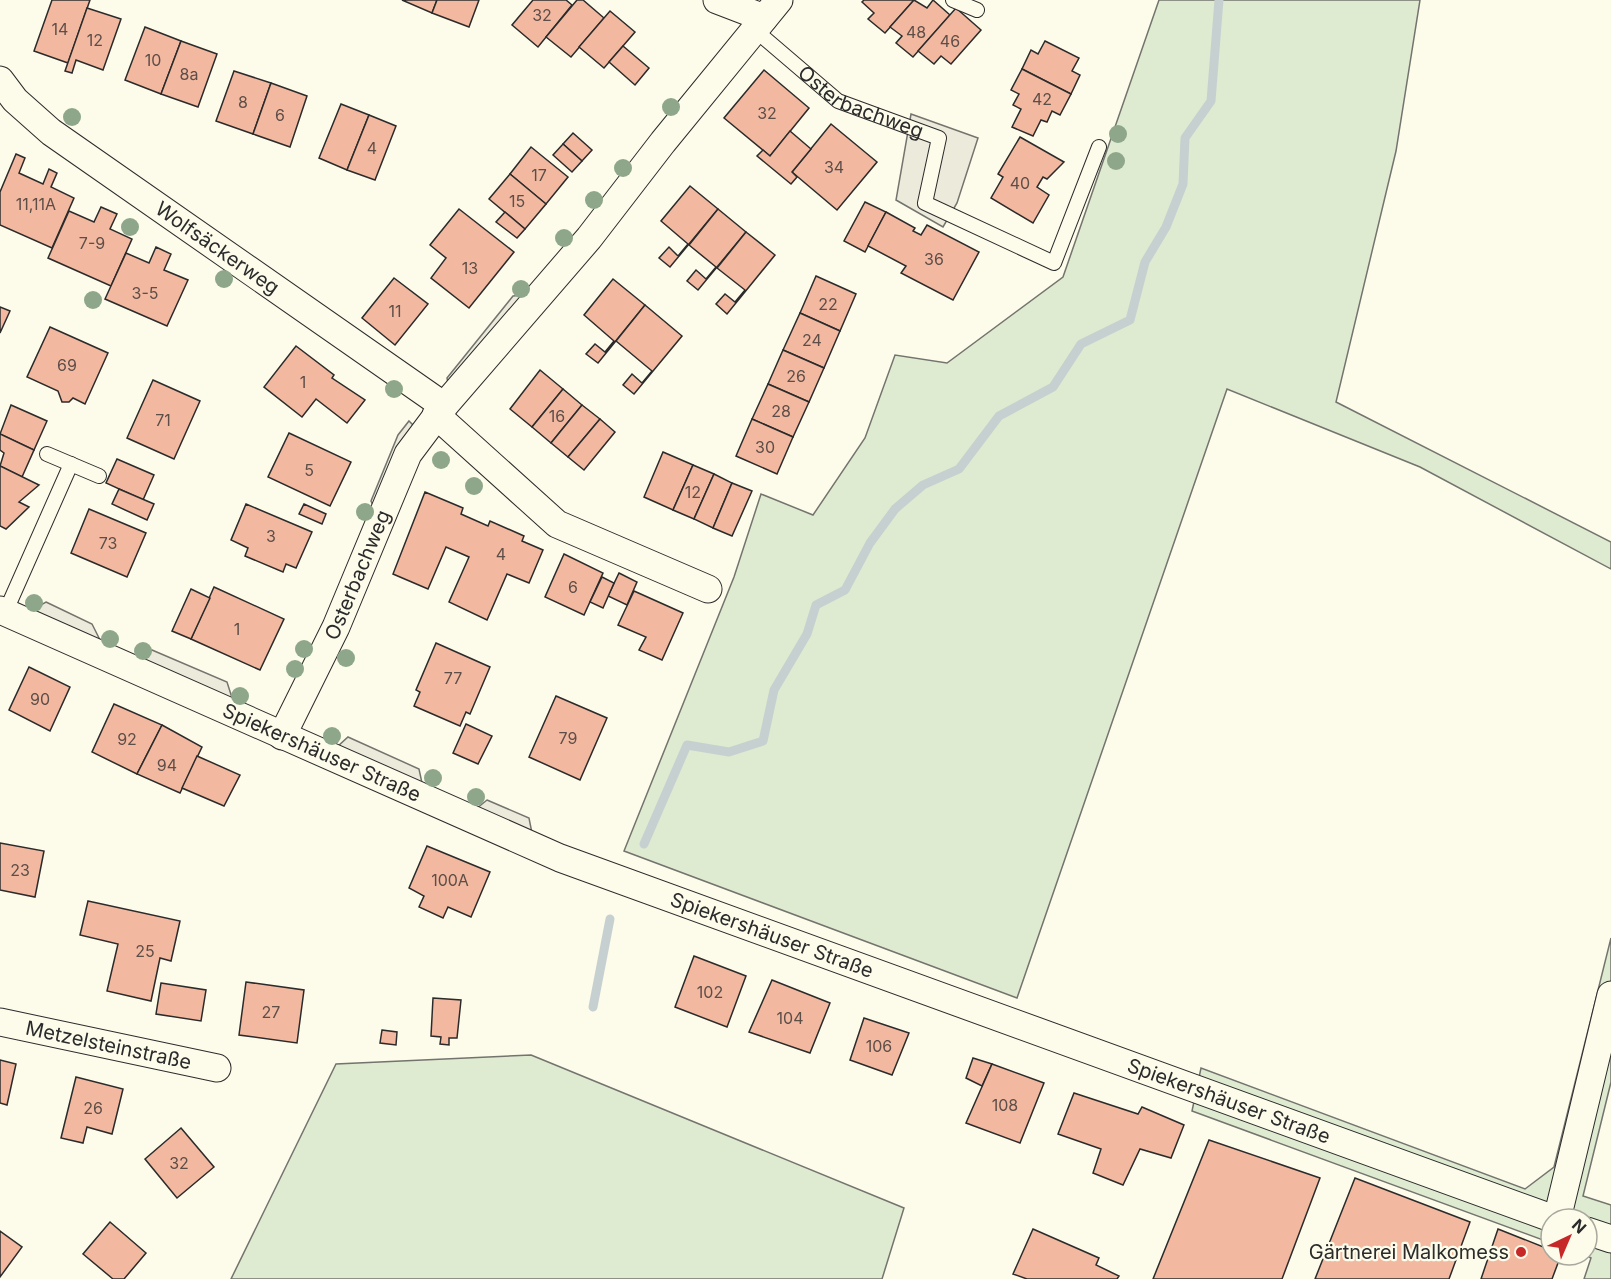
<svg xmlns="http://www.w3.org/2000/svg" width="1611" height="1279" font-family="Inter,sans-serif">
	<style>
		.green { fill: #deebd1; stroke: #74746e; stroke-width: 1.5 }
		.parking { fill: #eceadb; stroke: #74746e; stroke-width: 1.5 }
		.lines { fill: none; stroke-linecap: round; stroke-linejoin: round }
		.stream { stroke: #c7d0d0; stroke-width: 9 }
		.building { fill: #f2b8a0; stroke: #2b2b2b; stroke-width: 1.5 }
		.lane-casing { stroke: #2b2b2b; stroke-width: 16 }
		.street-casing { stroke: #2b2b2b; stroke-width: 29 }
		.lane { stroke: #fdfbea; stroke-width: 14 }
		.street { stroke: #fdfbea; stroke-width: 27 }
		.tree { fill: #8ea78a }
		.poi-dot { fill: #c62828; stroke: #fdfbea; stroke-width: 2 }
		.labels { text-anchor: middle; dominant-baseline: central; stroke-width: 4.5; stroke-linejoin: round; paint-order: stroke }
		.number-label { font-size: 16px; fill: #5d4e48 }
		.street-label { font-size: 20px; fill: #2b2b2b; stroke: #fdfbea }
		.poi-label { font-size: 20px; fill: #2b2b2b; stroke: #fdfbea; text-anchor: end }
	</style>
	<rect width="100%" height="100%" fill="#fdfbea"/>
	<g class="green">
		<path d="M1159 0H1420L1396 151 1336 402 1611 542V569L1420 467 1227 389 1017 998 624 851 734 577 761 494 813 515 865 438 895 355 947 363 1063 277Z"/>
		<path d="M1611 938V1082L1583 1196 1611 1205V1279H1584L1591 1258 1585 1255H1587V1219H1551V1243L1192 1111 1201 1068 1525 1189 1554 1167Z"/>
		<path d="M531 1055 904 1208 882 1279H231L336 1064Z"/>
	</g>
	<g class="parking">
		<path d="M911 114 978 138 957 203 943 227 896 200Z"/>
		<path d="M524 295 449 389 447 378 513 296Z"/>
		<path d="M409 421 416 428 374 508 371 501 398 435Z"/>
		<path d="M46 602 92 624 101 642 30 611Z"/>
		<path d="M152 650 227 682 233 701 141 660Z"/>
		<path d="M348 737 419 769 422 783 337 747Z"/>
		<path d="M487 800 529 818 532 833 476 809Z"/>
	</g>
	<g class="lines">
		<g class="stream">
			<path d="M644 844 687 745 729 752 763 741 774 690 807 634 816 605 845 590 870 543 895 509 923 485 959 469 999 416 1053 387 1081 344 1130 320 1145 262 1166 227 1183 184 1185 138 1211 101 1219 0"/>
			<path d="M593 1007 610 919"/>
		</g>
	</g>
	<g class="building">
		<path d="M52 0H90L68 63 34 51Z"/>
		<path d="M402 0H437L432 13Z"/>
		<path d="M437 0H479L469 27 432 13Z"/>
		<path d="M533 0H566L572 5 538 47 512 25Z"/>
		<path d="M577 0H583L604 18 571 57 546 37Z"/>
		<path d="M864 0H914L885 33 868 19 874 13 862 2Z"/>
		<path d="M914 0 927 8 933 0 950 15 913 57 896 43 902 36 890 27Z"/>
		<path d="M87 8 121 19 103 70 76 60 72 73 65 71Z"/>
		<path d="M956 8 981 30 951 64 941 56 934 64 918 51Z"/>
		<path d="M610 11 635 32 604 68 579 47Z"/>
		<path d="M145 27 181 41 161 94 125 80Z"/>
		<path d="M181 41 217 54 198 107 161 94Z"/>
		<path d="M1045 41 1079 58 1072 71 1080 75 1071 94 1022 69 1031 50 1038 54Z"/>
		<path d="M623 46 649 68 635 85 609 62Z"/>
		<path d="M1022 69 1071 94 1060 115 1052 111 1047 122 1041 120 1033 136 1012 127 1021 109 1013 105 1019 94 1011 90Z"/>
		<path d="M764 70 809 108 770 156 724 118Z"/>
		<path d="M234 71 271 83 253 134 216 121Z"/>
		<path d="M271 83 307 96 290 147 253 134Z"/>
		<path d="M341 104 369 115 347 170 319 158Z"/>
		<path d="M369 115 396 126 375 180 347 170Z"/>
		<path d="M831 124 877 162 837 210 792 172Z"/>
		<path d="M790 131 811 149 792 172 797 177 791 184 757 156 763 150 770 156Z"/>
		<path d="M573 133 592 150 582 161 563 144Z"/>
		<path d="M1020 137 1064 162 1047 179 1043 177 1037 187 1049 195 1033 223 991 198 1003 177 998 174Z"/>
		<path d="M563 144 582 161 572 172 553 155Z"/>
		<path d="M531 147 568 177 546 204 510 174Z"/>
		<path d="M16 154 25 158 19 173 43 184 49 169 57 173 51 187 74 198 52 248 0 225V192Z"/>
		<path d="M510 174 546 204 525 229 489 199Z"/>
		<path d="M690 186 718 209 670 267 659 258 669 247 678 256 688 244 661 221Z"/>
		<path d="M865 202 886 212 865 252 844 241Z"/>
		<path d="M101 207 117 214 110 229 132 239 111 286 48 258 69 211 94 222Z"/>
		<path d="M459 209 514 252 469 308 431 278 446 258 430 245Z"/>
		<path d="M718 209 746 232 698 290 687 281 696 270 706 279 716 267 689 245Z"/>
		<path d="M505 212 525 229 517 238 496 222Z"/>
		<path d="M886 212 915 228 913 231 921 235 927 225 979 252 953 300 901 273 906 266 868 246Z"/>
		<path d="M746 232 775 255 727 314 716 304 725 294 735 302 745 290 717 268Z"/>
		<path d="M156 247 171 254 164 270 188 280 167 326 105 299 126 253 149 263Z"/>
		<path d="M816 276 856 294 840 331 800 313Z"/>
		<path d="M394 278 428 304 395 345 362 318Z"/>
		<path d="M613 279 645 305 598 363 586 354 595 344 605 352 614 341 584 315Z"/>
		<path d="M645 305 682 336 634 394 623 385 632 374 642 383 652 371 616 341Z"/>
		<path d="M0 307 10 311 0 333Z"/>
		<path d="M800 313 840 331 824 368 783 350Z"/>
		<path d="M50 327 108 353 85 404 73 398 69 402H62L58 391 27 377Z"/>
		<path d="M296 346 334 375 332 378 365 400 347 423 316 399 302 417 264 387Z"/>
		<path d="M783 350 824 368 809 402 768 384Z"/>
		<path d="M540 370 563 389 532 427 510 409Z"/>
		<path d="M153 380 200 401 174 459 127 438Z"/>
		<path d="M768 384 809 402 793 437 752 419Z"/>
		<path d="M563 389 582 405 551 443 532 427Z"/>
		<path d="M11 405 47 421 34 450 0 434Z"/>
		<path d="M582 405 600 419 568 457 551 443Z"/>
		<path d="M600 419 615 432 584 470 568 457Z"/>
		<path d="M752 419 793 437 777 474 736 456Z"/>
		<path d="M289 433 351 462 330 506 268 477Z"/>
		<path d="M0 434 34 450 22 477 0 466 4 453 0 450Z"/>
		<path d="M663 452 693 465 673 510 644 497Z"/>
		<path d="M117 459 154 475 143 500 106 483Z"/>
		<path d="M693 465 714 474 694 519 673 510Z"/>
		<path d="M0 466 39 485 19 502 29 507 6 529 0 526Z"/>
		<path d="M714 474 732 483 713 528 694 519Z"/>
		<path d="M732 483 752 491 732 536 713 528Z"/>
		<path d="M119 489 154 504 147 520 112 504Z"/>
		<path d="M425 492 463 508 461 514 488 526 490 521 524 536 522 541 543 550 529 583 507 574 487 620 449 602 469 557 446 547 428 589 393 574Z"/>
		<path d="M246 504 312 532 296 568 286 564 283 572 245 556 248 548 231 540Z"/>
		<path d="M304 504 326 514 322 524 299 514Z"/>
		<path d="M89 509 146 533 127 577 71 553Z"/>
		<path d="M564 554 603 573 584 615 545 597Z"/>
		<path d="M619 573 637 582 627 605 608 596Z"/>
		<path d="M602 577 614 583 603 608 590 602Z"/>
		<path d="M214 587 284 619 260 670 191 639Z"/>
		<path d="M191 589 210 598 191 639 172 631Z"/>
		<path d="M634 591 683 613 662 660 639 650 646 637 618 625Z"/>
		<path d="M436 643 490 667 470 714 466 712 460 726 414 706 420 692 416 690Z"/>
		<path d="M29 667 70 687 50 731 9 710Z"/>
		<path d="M556 696 607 718 580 780 529 757Z"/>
		<path d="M114 704 162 725 137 774 92 752Z"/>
		<path d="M466 724 492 736 478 764 453 753Z"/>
		<path d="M162 725 202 747 180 793 137 774Z"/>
		<path d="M197 756 240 775 224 806 182 788Z"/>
		<path d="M0 843 44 851 35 897 0 890Z"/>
		<path d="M427 846 490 872 471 917 448 907 443 918 419 907 424 896 409 888Z"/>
		<path d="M88 901 180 921 171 961 160 958 151 1001 107 991 118 944 80 935Z"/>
		<path d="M694 956 746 976 727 1027 675 1007Z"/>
		<path d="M772 980 830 1003 810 1053 749 1032Z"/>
		<path d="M246 982 304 990 297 1043 239 1035Z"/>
		<path d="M161 983 206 990 201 1021 156 1014Z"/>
		<path d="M433 998 461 1000 457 1038H449V1045L440 1044 441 1037 431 1036Z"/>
		<path d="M864 1018 909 1033 892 1075 850 1060Z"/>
		<path d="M382 1030 397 1032 396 1045 380 1043Z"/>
		<path d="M973 1058 992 1064 982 1086 966 1078Z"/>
		<path d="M0 1060 16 1064 7 1105 0 1103Z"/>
		<path d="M992 1064 1044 1083 1020 1143 966 1123Z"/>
		<path d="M76 1077 123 1089 112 1134 87 1127 83 1143 61 1138Z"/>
		<path d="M1074 1093 1138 1114 1142 1107 1184 1125 1171 1158 1140 1149 1123 1185 1093 1173 1101 1149 1058 1134Z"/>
		<path d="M181 1128 214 1167 177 1198 145 1159Z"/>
		<path d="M1209 1140 1320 1178 1282 1279H1153Z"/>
		<path d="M1355 1178 1470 1222 1449 1279H1315Z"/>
		<path d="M110 1222 146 1253 124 1279H113L83 1254Z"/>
		<path d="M1033 1229 1099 1258 1096 1265 1119 1276 1117 1279H1027L1013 1274Z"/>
		<path d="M1498 1229 1551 1250V1255H1561L1552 1279H1481Z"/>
		<path d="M0 1231 22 1247 0 1277Z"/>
	</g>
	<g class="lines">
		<defs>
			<g id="lane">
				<path d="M953 0 977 10"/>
				<path id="s1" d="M755 30 838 101 939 138 925 203 1054 263 1099 147"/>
				<path d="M47 454 99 476"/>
				<path d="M5 613 71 464"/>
			</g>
			<g id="street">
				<path d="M717 0 764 18"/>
				<path id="s2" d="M0 80 15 100 51 132 444 406"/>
				<path d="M436 415 557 524 708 589"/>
				<path id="s3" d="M0 610 560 858 1554 1219"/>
				<path id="s4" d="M282 736 336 627 408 454 444 406 589 238 663 142 779 0"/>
				<path id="s5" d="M0 1022 217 1068"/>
				<path d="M1557 1219 1611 995"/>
				<path d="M1587 1231 1611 1239"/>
			</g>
		</defs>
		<use href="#lane" class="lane-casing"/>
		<use href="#street" class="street-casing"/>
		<use href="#lane" class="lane"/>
		<use href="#street" class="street"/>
	</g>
	<g class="tree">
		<circle cx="671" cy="107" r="9"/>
		<circle cx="72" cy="117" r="9"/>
		<circle cx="1118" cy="134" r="9"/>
		<circle cx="1116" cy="161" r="9"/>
		<circle cx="623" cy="168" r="9"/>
		<circle cx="594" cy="200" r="9"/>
		<circle cx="130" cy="227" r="9"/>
		<circle cx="564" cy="238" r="9"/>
		<circle cx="224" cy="279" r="9"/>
		<circle cx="521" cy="289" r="9"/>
		<circle cx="93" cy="300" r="9"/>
		<circle cx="394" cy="389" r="9"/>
		<circle cx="441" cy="460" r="9"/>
		<circle cx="474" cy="486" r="9"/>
		<circle cx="365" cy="512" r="9"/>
		<circle cx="34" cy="603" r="9"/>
		<circle cx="110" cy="639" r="9"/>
		<circle cx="304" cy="649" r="9"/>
		<circle cx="143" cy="651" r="9"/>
		<circle cx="346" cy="658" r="9"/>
		<circle cx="295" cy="669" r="9"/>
		<circle cx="240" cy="696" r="9"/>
		<circle cx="332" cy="736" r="9"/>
		<circle cx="433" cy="778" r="9"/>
		<circle cx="476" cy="797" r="9"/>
	</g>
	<circle class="poi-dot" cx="1521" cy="1252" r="6"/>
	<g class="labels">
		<g class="number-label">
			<text x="542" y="15">32</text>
			<text x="60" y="29">14</text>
			<text x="916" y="32">48</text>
			<text x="95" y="40">12</text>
			<text x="950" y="41">46</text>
			<text x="153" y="60">10</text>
			<text x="189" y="74">8a</text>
			<text x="1042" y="99">42</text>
			<text x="243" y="102">8</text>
			<text x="767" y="113">32</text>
			<text x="280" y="115">6</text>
			<text x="372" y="148">4</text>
			<text x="834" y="167">34</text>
			<text x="539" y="175">17</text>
			<text x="1020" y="183">40</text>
			<text x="517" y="201">15</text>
			<text x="36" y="204">11,11A</text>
			<text x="92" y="243">7-9</text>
			<text x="934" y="259">36</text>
			<text x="470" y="268">13</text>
			<text x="145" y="293">3-5</text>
			<text x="828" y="304">22</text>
			<text x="395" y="311">11</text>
			<text x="812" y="340">24</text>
			<text x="67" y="365">69</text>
			<text x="796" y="376">26</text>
			<text x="303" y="382">1</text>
			<text x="781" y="411">28</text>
			<text x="557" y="416">16</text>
			<text x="163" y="420">71</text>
			<text x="765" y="447">30</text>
			<text x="309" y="470">5</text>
			<text x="693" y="492">12</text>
			<text x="271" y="536">3</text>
			<text x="108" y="543">73</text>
			<text x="501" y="554">4</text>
			<text x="573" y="587">6</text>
			<text x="237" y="629">1</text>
			<text x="453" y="678">77</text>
			<text x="40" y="699">90</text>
			<text x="568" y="738">79</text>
			<text x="127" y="739">92</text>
			<text x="167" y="765">94</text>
			<text x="20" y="870">23</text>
			<text x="450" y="880">100A</text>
			<text x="145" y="951">25</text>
			<text x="710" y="992">102</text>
			<text x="271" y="1012">27</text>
			<text x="790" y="1018">104</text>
			<text x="879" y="1046">106</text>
			<text x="1005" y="1105">108</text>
			<text x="93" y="1108">26</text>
			<text x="179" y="1163">32</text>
		</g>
		<g class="street-label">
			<text stroke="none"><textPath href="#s1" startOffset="130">Osterbachweg</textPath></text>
			<text stroke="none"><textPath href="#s2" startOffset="276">Wolfsäckerweg</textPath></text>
			<text stroke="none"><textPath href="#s4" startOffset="178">Osterbachweg</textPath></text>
			<text stroke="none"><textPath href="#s3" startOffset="352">Spiekershäuser Straße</textPath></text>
			<text stroke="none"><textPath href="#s3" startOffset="838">Spiekershäuser Straße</textPath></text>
			<text stroke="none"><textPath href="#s5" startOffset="111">Metzelsteinstraße</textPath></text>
			<text stroke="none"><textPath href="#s3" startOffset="1324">Spiekershäuser Straße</textPath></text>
		</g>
		<g class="poi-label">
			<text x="1509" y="1252">Gärtnerei Malkomess</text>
		</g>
	</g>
	<g transform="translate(1569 1237) rotate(44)"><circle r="28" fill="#fdfbea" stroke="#a9a89e" stroke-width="1.5"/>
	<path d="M0-4.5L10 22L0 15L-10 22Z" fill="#c62828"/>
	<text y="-9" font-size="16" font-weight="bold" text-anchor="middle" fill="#2b2b2b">N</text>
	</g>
</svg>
